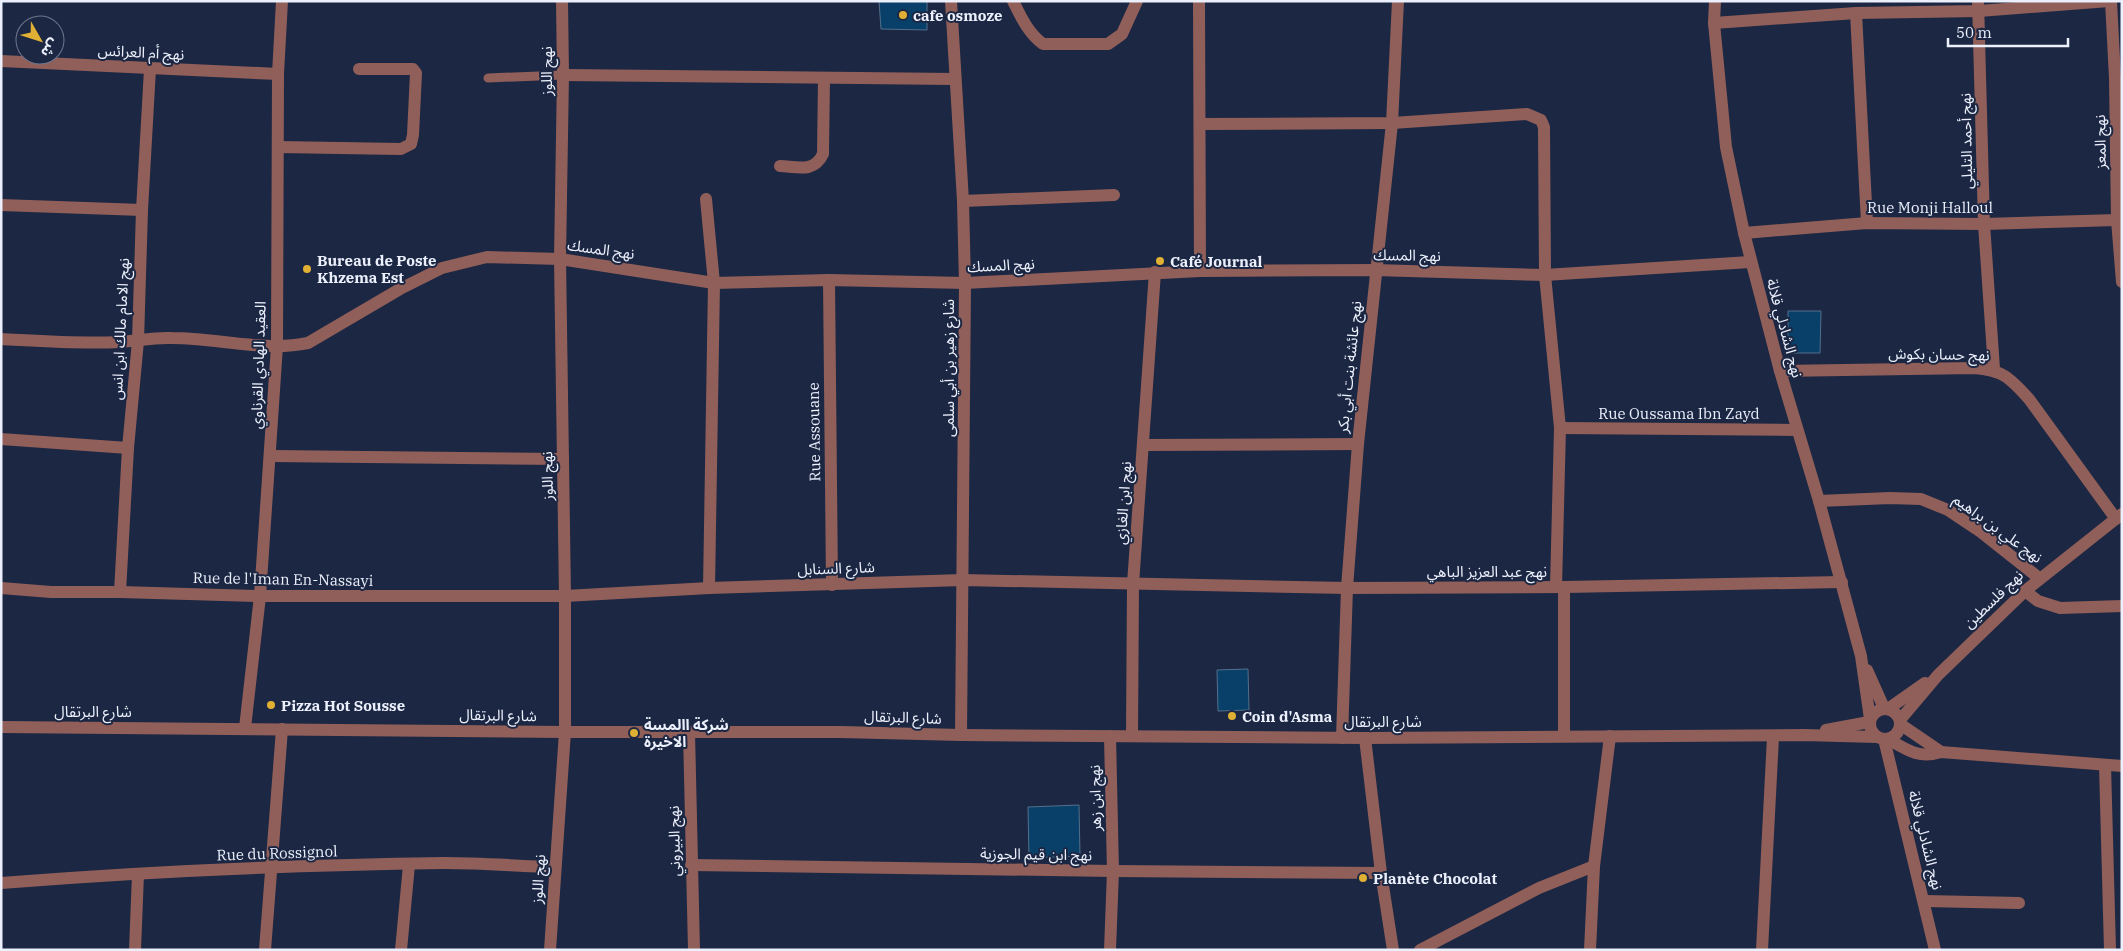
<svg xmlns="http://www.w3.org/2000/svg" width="2123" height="951" font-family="'IBM Plex Serif','Noto Sans Arabic',serif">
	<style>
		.building { fill: #084069; stroke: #53708b }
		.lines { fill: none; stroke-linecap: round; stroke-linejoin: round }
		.service { stroke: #915f59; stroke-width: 9 }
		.minor { stroke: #915f59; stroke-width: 12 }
		.tertiary { stroke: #915f59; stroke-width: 12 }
		.poi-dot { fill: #dfb034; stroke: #1c2743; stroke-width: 2 }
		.labels { text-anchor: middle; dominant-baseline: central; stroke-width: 4; stroke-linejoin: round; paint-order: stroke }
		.poi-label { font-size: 15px; font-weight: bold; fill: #ebf0fc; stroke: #1c2743; text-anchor: start }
		.street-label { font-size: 15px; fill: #ebf0fc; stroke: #1c2743 }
	</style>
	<rect width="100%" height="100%" fill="#1c2743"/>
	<g class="building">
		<path d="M879 1H927V30L881 29Z"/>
		<path d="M1788 311H1821L1820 353H1788Z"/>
		<path d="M1248 669 1249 710 1218 711 1217 670Z"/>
		<path d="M1079 805 1080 856 1029 858 1028 807Z"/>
	</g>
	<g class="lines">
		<path class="service" d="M488 78 563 75"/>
		<g class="minor">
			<path d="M951 1 963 201 965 283 961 735"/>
			<path d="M1013 1C1021 17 1028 33 1043 44H1108L1122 34 1137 1"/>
			<path d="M1199 1 1200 271"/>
			<path d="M1978 1 1984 224 1994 369"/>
			<path d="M2111 1 2115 78 2117 220 2122 282"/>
			<path d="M1856 13 1867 223"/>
			<path d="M1714 23 1856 13 1979 11 2109 1"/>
			<path d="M1 61 278 74"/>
			<path d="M563 75 955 79"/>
			<path d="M1201 124 1392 123 1527 114 1541 120 1544 127 1545 275 1560 428 1556 587"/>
			<path d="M278 147 401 149 411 144 413 135 416 73 413 69H359"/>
			<path d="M780 166C798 167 814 173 823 154L824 78"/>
			<path d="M706 199 714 283 709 588"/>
			<path d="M963 201 1114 195"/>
			<path d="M1 205 142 210"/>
			<path d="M1744 233 1867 223 1984 224 2117 220"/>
			<path d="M829 280 832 585"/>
			<path d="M1 339C40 341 80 344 119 342 137 341 154 337 172 338 217 338 264 352 308 343L400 289 442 268 487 257 560 259 714 283 829 280 965 283 1200 271 1375 270 1545 275 1750 262"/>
			<path d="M1780 371 1974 368C2003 370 2010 378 2029 399L2116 519"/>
			<path d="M1560 428 1797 430"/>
			<path d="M1 439 128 448"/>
			<path d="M1144 445 1358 444"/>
			<path d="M270 456 563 459"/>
			<path d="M1819 501 1890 498 1921 499 1948 510 1981 532 2039 578"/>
			<path d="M1 588 51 592H120L260 596H565L709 588 963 580 1347 588 1564 587 1842 582"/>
			<path d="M2025 591 2038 601 2060 608 2122 606"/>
			<path d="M120 592 128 448 138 341 142 210 150 69"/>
			<path d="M1888 709 1925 683"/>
			<path d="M1900 720 1938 675 2025 591 2122 514"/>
			<path d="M1900 724 1941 752"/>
			<path d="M1 727 565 732H841L961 735 1365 738 1804 735 1877 737"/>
			<path d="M245 728 260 596 277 346 278 74 282 1"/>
			<path d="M1826 730 1869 722"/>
			<path d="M689 732 694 950"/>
			<path d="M1132 736 1133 584 1155 272"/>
			<path d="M1564 736V587"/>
			<path d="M1342 738 1347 588 1358 444 1392 123 1398 1"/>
			<path d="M1365 738 1381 873 1393 950"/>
			<path d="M1888 739C1907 750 1919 759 1941 752L2122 766"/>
			<path d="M2105 765 2110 950"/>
			<path d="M691 865 1113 871 1381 873"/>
			<path d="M1 883C149 871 297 865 445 863 481 863 518 866 555 867"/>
			<path d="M1925 901 2019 903"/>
			<path d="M135 950 138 874"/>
			<path d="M265 950 282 729"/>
			<path d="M401 950 409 865"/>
			<path d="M550 950 565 732V596L560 259 563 75 562 1"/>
			<path d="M1110 950 1113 871 1110 736"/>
			<path d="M1420 950 1539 888 1594 866"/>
			<path d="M1590 950 1594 866 1610 736"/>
			<path d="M1762 950 1773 737"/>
		</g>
		<g class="tertiary">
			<path d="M1715 1 1714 23 1726 147 1744 233 1780 371 1819 501 1861 656 1870 719"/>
			<path d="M1867 670 1884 708"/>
			<circle cx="1885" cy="724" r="15"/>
			<path d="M1884 739 1935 950"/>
		</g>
	</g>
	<g class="poi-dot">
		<circle cx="903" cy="15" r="5"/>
		<circle cx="1160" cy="261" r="5"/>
		<circle cx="307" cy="269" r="5"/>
		<circle cx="271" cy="705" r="5"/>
		<circle cx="1232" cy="716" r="5"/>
		<circle cx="634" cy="733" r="5"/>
		<circle cx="1363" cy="878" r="5"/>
	</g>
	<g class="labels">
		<g class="poi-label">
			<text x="913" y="15">cafe osmoze</text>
			<text x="317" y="260">Bureau de Poste<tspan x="317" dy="17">Khzema Est</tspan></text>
			<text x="1170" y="261">Café Journal</text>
			<text x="281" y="705">Pizza Hot Sousse</text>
			<text x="1242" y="716">Coin d'Asma</text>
			<text x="644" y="724">شركة االمسة<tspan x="644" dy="17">الاخيرة</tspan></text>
			<text x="1373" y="878">Planète Chocolat</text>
		</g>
		<g class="street-label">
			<text transform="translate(141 52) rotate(3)">نهج أم العرائس</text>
			<text transform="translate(546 71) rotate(-90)">نهج اللوز</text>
			<text transform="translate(1966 141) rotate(-91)">نهج أحمد التليلي</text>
			<text transform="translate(2100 142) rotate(-91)">نهج المعز</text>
			<text x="1930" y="207">Rue Monji Halloul</text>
			<text transform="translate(601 249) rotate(8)">نهج المسك</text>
			<text transform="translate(1407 255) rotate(1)">نهج المسك</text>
			<text transform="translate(1001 265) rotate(-3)">نهج المسك</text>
			<text transform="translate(1785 328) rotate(75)">نهج الشادلي قلالة</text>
			<text transform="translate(120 329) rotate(-87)">نهج الامام مالك ابن انس</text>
			<text transform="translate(1939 354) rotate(1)">نهج حسان بكوش</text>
			<text transform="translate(258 365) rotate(-88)">العقيد الهادي القرناوي</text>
			<text transform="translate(1349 367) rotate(-84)">نهج عائشة بنت أبي بكر</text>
			<text transform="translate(948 368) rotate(-90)">شارع زهير بن أبي سلمى</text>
			<text x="1679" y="413">Rue Oussama Ibn Zayd</text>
			<text transform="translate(814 432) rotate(-91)">Rue Assouane</text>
			<text transform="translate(547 476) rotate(-91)">نهج اللوز</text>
			<text transform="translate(1123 503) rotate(-86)">نهج ابن الغازي</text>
			<text transform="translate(1998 528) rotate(36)">نهج علي بن براهيم</text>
			<text transform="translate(836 568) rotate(-2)">شارع السنابل</text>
			<text x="1487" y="571">نهج عبد العزيز الباهي</text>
			<text transform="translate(283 579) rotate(1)">Rue de l'Iman En-Nassayi</text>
			<text transform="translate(1993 599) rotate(-44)">نهج فلسطين</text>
			<text x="93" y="711">شارع البرتقال</text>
			<text transform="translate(498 715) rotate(1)">شارع البرتقال</text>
			<text transform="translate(903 717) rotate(2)">شارع البرتقال</text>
			<text x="1383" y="721">شارع البرتقال</text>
			<text transform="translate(1095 798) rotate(-91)">نهج ابن زهر</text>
			<text transform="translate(1926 840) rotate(76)">نهج الشادلي قلالة</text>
			<text transform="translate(674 841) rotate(-91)">نهج البيروني</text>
			<text transform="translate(277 853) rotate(-2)">Rue du Rossignol</text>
			<text transform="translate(1036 854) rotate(1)">نهج ابن قيم الجوزية</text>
			<text transform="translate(538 879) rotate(-86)">نهج اللوز</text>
		</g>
	</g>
	<rect width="2123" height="951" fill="none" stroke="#ebf0fc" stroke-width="5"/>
	<g transform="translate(40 40) rotate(129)"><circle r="24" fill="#1c2743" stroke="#6f778d"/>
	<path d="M0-4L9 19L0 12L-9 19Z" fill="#dfb034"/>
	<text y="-8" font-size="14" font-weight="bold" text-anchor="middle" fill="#ebf0fc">ش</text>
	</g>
	<path d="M1948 38v8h120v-8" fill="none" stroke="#ebf0fc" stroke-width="2.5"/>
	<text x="1956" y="38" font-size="15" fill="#ebf0fc" stroke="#1c2743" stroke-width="4" paint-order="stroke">50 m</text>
</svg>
